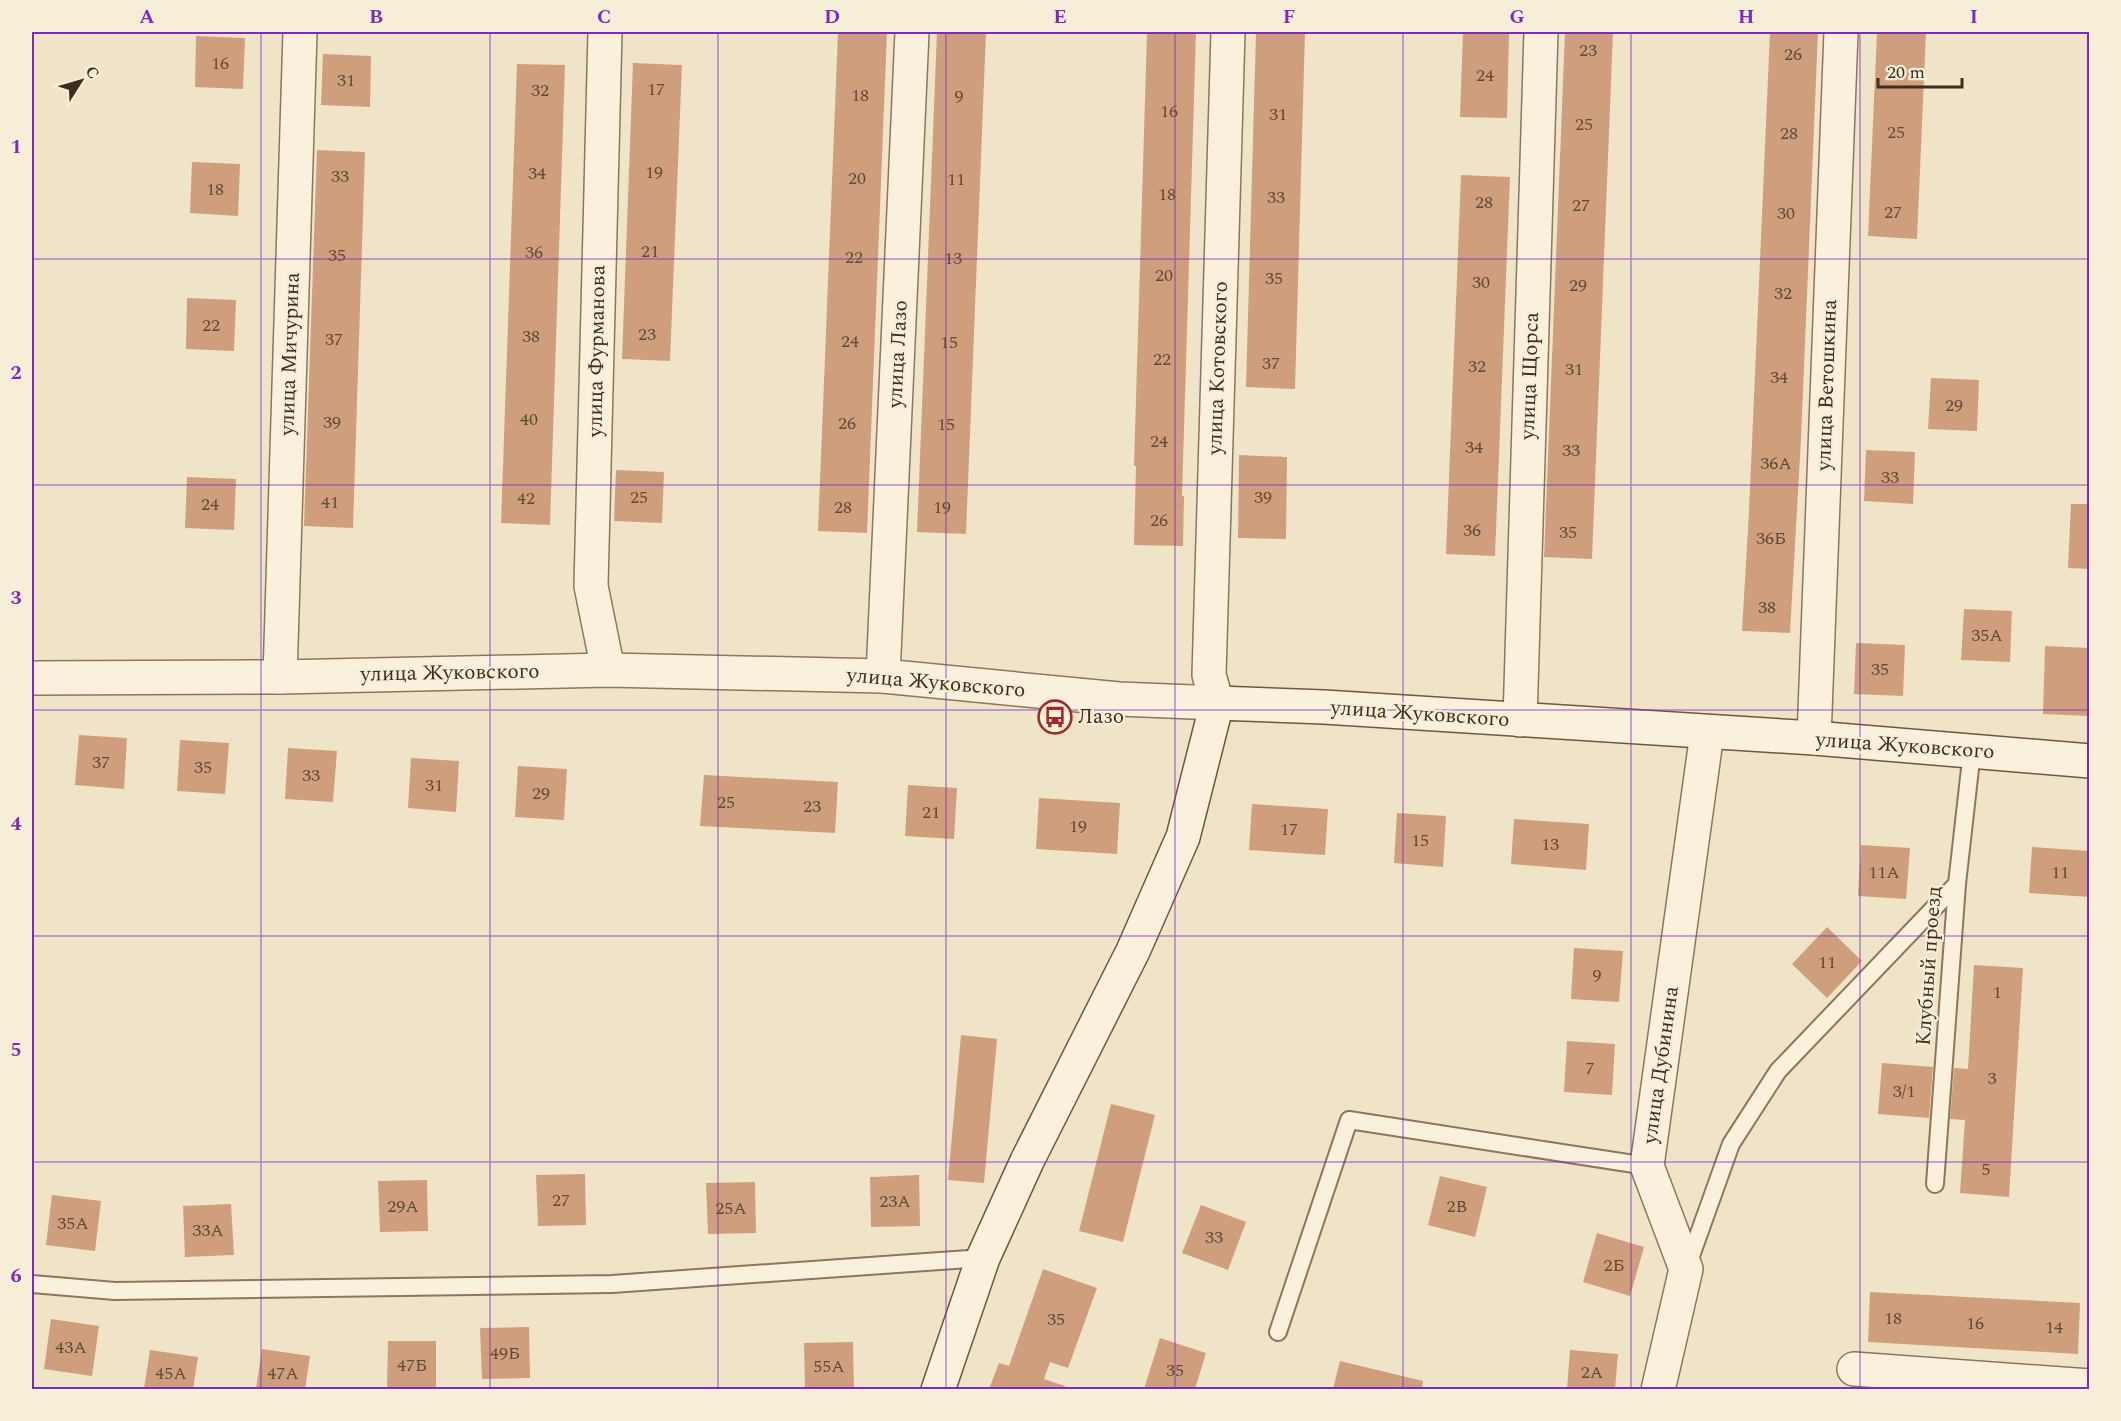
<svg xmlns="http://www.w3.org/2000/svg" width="2121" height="1421" font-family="Spectral,serif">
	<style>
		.building { fill: #cf9f7d }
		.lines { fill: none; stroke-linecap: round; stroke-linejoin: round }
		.lane-casing { stroke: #8d765c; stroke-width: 20 }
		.street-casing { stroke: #8d765c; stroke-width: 36 }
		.secondary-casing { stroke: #6f573f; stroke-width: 36 }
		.lane { stroke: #faf1dc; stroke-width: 16 }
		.street { stroke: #faf1dc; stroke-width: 33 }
		.secondary { stroke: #faf1dc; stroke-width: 33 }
		.grid { fill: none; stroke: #7b2cbf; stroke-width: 1.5; stroke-opacity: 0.55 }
		.labels { text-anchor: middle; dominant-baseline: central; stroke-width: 4.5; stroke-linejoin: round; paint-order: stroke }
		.number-label { font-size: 18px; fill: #624a37 }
		.street-label { font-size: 21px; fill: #3d2e20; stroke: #f7eed8 }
		.poi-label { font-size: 21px; fill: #3d2e20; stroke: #f7eed8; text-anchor: start }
		.neatline { fill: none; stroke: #7b2cbf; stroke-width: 2 }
		.grid-label { font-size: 20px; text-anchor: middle; font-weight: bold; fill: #7b2cbf }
	</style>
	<rect width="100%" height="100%" fill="#f0e4c8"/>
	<g class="building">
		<path d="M838 32H887L867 533 818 531Z"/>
		<path d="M937 32H986L966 534 917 532Z"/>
		<path d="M1147 32H1196L1182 496H1184L1183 546 1134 545 1136 466H1134Z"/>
		<path d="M1256 32H1305L1295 389 1246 387Z"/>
		<path d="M1463 32 1509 34 1507 118 1460 117Z"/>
		<path d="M1565 32H1613L1592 559 1544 557Z"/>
		<path d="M1770 32H1818L1801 439 1790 633 1742 631 1749 511Z"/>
		<path d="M1877 32H1926L1917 239 1868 236Z"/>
		<path d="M196 36 245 38 243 89 195 87Z"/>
		<path d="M323 54 371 56 370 107 321 105Z"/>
		<path d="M633 63 682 65 670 361 622 359Z"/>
		<path d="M517 64 565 65 550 525 501 523Z"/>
		<path d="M317 150 365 152 353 528 304 526Z"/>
		<path d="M192 162 240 164 238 216 190 213Z"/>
		<path d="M1461 175 1510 177 1495 556 1446 554Z"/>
		<path d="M187 298 236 300 234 351 186 349Z"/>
		<path d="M1931 378 1979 380 1977 431 1928 429Z"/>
		<path d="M1866 450 1915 452 1913 504 1864 501Z"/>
		<path d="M1239 455 1287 457 1286 539 1238 538Z"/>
		<path d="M616 470 664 472 662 523 614 521Z"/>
		<path d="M187 477 236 479 234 530 185 528Z"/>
		<path d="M2071 504H2090V569L2068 568Z"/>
		<path d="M1964 609 2012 611 2010 662 1961 660Z"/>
		<path d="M1856 643 1905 645 1903 696 1854 694Z"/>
		<path d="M2045 646 2090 648 2088 716 2043 714Z"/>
		<path d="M79 735 127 738 124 789 75 785Z"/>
		<path d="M180 740 229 743 225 794 177 791Z"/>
		<path d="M288 748 337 751 333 802 285 799Z"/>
		<path d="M411 758 459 761 456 812 408 808Z"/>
		<path d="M518 766 567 769 564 820 515 817Z"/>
		<path d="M704 775 838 782 835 833 700 826Z"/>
		<path d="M908 785 957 788 954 839 905 836Z"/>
		<path d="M1039 798 1120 803 1117 854 1036 849Z"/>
		<path d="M1252 804 1328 809 1325 855 1249 850Z"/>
		<path d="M1397 813 1446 816 1443 867 1394 863Z"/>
		<path d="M1514 819 1589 824 1586 870 1511 864Z"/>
		<path d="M1861 845 1910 848 1906 899 1858 896Z"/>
		<path d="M2032 847 2090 851V897L2029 893Z"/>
		<path d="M1827 927 1862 961 1827 998 1792 964Z"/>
		<path d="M1574 948 1623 951 1619 1002 1571 999Z"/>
		<path d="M1974 965 2023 968 2009 1197 1960 1193 1965 1120 1950 1119 1954 1068 1968 1069Z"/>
		<path d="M961 1035 997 1039 984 1183 948 1180Z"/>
		<path d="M1567 1041 1615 1044 1612 1095 1564 1092Z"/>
		<path d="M1882 1063 1933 1067 1929 1118 1878 1114Z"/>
		<path d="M1111 1104 1155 1115 1123 1242 1079 1231Z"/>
		<path d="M585 1174 586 1225 538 1226 536 1175Z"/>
		<path d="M919 1175 920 1226 871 1227 870 1177Z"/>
		<path d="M1440 1176 1487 1187 1475 1237 1428 1225Z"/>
		<path d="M427 1180 428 1231 380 1232 378 1181Z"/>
		<path d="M755 1182 756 1233 708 1234 706 1183Z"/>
		<path d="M52 1195 101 1201 95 1251 46 1245Z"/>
		<path d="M231 1204 234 1255 185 1257 183 1206Z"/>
		<path d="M1201 1205 1246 1222 1228 1270 1182 1253Z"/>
		<path d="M1597 1233 1644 1247 1630 1296 1583 1282Z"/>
		<path d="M1043 1269 1097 1288 1068 1368 1050 1362 1044 1379 1065 1386 1064 1389H989L999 1363 1009 1366Z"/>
		<path d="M1870 1292 2080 1303 2078 1354 1868 1342Z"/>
		<path d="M51 1319 99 1326 92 1376 44 1369Z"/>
		<path d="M529 1327 530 1378 482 1379 480 1328Z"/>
		<path d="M1160 1338 1206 1353 1195 1389H1144Z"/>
		<path d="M388 1341H436V1389H387Z"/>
		<path d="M853 1342 854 1389H805L804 1343Z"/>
		<path d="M262 1349 310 1356 305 1389H256Z"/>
		<path d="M150 1350 198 1357 193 1389H144Z"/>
		<path d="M1570 1350 1618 1354 1615 1389H1567Z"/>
		<path d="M1340 1361 1423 1381 1422 1389H1333Z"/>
	</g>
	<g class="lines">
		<defs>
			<g id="lane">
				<path d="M1935 1184 1957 884 1972 751"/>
				<path d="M1687 1267 1731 1144 1778 1071 1957 884"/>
				<path d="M32 1284 115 1291 612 1284 983 1258"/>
				<path d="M1278 1332 1349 1120 1647 1166"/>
			</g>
			<g id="street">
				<path d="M605 32 591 586 608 670"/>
				<path d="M883 676 912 32"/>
				<path d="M280 677 300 32"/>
				<path d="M32 678 280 677 608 670 883 676 1119 699 1217 703 1209 675 1228 32"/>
				<path d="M1520 720 1541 32"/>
				<path d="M1814 738 1841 32"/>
				<path d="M1854 1369 2090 1386"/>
				<path d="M1658 1390 1686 1269 1647 1166 1707 733"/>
			</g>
			<path id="secondary" d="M938 1390 983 1258 1027 1161 1133 951 1183 837 1217 703 1324 707 1814 738 2090 761"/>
		</defs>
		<use href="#lane" class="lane-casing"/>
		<use href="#street" class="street-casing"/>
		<use href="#secondary" class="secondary-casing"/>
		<use href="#lane" class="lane"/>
		<use href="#street" class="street"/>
		<use href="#secondary" class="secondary"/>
	</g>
	<path class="grid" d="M261 32V1390M490 32V1390M718 32V1390M946 32V1390M1175 32V1390M1403 32V1390M1631 32V1390M1860 32V1390M32 259H2090M32 485H2090M32 710H2090M32 936H2090M32 1162H2090"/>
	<defs>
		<symbol id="bus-ring" viewBox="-11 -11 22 22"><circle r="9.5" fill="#f7eed8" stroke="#9e2a2b" stroke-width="1.5"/><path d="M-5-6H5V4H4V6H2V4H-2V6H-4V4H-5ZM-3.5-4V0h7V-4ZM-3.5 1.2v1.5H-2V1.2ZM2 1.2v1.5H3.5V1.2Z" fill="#9e2a2b"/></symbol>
	</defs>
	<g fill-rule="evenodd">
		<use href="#bus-ring" x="1036" y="698" width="38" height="38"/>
	</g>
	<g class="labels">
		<g class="number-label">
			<text x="1588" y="50">23</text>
			<text x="1793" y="54">26</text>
			<text x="220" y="63">16</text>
			<text x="1485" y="75">24</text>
			<text x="346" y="80">31</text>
			<text x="656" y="89">17</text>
			<text x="540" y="90">32</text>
			<text x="860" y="95">18</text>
			<text x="959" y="96">9</text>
			<text x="1169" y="111">16</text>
			<text x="1278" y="114">31</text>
			<text x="1584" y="124">25</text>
			<text x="1896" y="132">25</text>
			<text x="1789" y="133">28</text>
			<text x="654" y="172">19</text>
			<text x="537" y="173">34</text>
			<text x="340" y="176">33</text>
			<text x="857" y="178">20</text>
			<text x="956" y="179">11</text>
			<text x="215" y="189">18</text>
			<text x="1167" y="194">18</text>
			<text x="1276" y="197">33</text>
			<text x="1484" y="202">28</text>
			<text x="1581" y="205">27</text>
			<text x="1893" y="212">27</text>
			<text x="1786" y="213">30</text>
			<text x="650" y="251">21</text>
			<text x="534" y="252">36</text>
			<text x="337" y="255">35</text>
			<text x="854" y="257">22</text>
			<text x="953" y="258">13</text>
			<text x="1164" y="275">20</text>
			<text x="1274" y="278">35</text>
			<text x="1481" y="282">30</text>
			<text x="1578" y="285">29</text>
			<text x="1783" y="293">32</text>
			<text x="211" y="325">22</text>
			<text x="647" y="334">23</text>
			<text x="531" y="336">38</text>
			<text x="334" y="339">37</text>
			<text x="850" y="341">24</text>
			<text x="949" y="342">15</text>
			<text x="1162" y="359">22</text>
			<text x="1271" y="363">37</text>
			<text x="1477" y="366">32</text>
			<text x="1574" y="369">31</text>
			<text x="1779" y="377">34</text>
			<text x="1954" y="405">29</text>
			<text x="529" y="419">40</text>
			<text x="332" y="422">39</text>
			<text x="847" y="423">26</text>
			<text x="946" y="424">15</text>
			<text x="1159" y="441">24</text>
			<text x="1474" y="447">34</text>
			<text x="1571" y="450">33</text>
			<text x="1776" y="463">36А</text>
			<text x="1890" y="477">33</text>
			<text x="639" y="497">25</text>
			<text x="1263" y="497">39</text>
			<text x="526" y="498">42</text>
			<text x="330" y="502">41</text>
			<text x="210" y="504">24</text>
			<text x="843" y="507">28</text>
			<text x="942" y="507">19</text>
			<text x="1159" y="520">26</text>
			<text x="1472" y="530">36</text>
			<text x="1568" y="532">35</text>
			<text x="1771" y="538">36Б</text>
			<text x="1767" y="607">38</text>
			<text x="1987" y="635">35А</text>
			<text x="1880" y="669">35</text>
			<text x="101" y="762">37</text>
			<text x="203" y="767">35</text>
			<text x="311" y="775">33</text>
			<text x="434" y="785">31</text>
			<text x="541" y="793">29</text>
			<text x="726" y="802">25</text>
			<text x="812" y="806">23</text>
			<text x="931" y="812">21</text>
			<text x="1078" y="826">19</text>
			<text x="1289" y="829">17</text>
			<text x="1420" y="840">15</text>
			<text x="1550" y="844">13</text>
			<text x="1884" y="872">11А</text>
			<text x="2060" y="872">11</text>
			<text x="1827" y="962">11</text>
			<text x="1597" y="975">9</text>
			<text x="1997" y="992">1</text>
			<text x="1590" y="1068">7</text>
			<text x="1992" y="1078">3</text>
			<text x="1904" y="1091">3/1</text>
			<text x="1986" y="1169">5</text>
			<text x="561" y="1200">27</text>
			<text x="895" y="1201">23А</text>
			<text x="403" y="1206">29А</text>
			<text x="1457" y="1206">2В</text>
			<text x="731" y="1208">25А</text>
			<text x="73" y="1223">35А</text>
			<text x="208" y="1230">33А</text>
			<text x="1214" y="1237">33</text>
			<text x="1614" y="1265">2Б</text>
			<text x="1893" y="1318">18</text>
			<text x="1056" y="1319">35</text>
			<text x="1975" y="1323">16</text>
			<text x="2054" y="1327">14</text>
			<text x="71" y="1347">43А</text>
			<text x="505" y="1353">49Б</text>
			<text x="412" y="1365">47Б</text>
			<text x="829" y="1366">55А</text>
			<text x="1175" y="1370">35</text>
			<text x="1592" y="1372">2А</text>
			<text x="171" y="1373">45А</text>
			<text x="283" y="1373">47А</text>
		</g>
		<g class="street-label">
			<text transform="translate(597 351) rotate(-89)">улица Фурманова</text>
			<text transform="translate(290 354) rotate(-88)">улица Мичурина</text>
			<text transform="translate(898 354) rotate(-87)">улица Лазо</text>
			<text transform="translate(1218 368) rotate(-88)">улица Котовского</text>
			<text transform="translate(1530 376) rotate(-88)">улица Щорса</text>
			<text transform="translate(1827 385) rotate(-88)">улица Ветошкина</text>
			<text transform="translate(450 673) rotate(-1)">улица Жуковского</text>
			<text transform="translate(936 683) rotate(5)">улица Жуковского</text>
			<text transform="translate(1420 714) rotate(4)">улица Жуковского</text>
			<text transform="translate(1905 746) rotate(4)">улица Жуковского</text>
			<text transform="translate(1929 966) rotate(-86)">Клубный проезд</text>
			<text transform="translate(1661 1065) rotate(-82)">улица Дубинина</text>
		</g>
		<g class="poi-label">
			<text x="1078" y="717">Лазо</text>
		</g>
	</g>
	<rect width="2121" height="1421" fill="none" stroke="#f7eed8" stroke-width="66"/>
	<g transform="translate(81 81) rotate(53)" stroke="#f7eed8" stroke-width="4.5" paint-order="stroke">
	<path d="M0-4.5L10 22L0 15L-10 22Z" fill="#3d2e20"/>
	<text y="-9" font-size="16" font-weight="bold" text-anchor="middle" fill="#3d2e20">С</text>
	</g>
	<path d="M1878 78v9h84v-9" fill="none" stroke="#3d2e20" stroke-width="3"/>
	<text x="1887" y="78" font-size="18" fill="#3d2e20" stroke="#f7eed8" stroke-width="4.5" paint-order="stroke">20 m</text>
	<rect x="33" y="33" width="2055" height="1355" class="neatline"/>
	<g class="grid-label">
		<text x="147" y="23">A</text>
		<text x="376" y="23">B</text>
		<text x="604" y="23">C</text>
		<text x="832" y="23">D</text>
		<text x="1060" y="23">E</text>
		<text x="1289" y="23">F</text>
		<text x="1517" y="23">G</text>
		<text x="1746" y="23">H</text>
		<text x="1974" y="23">I</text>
		<text x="16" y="153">1</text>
		<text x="16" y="379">2</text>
		<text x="16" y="604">3</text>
		<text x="16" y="830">4</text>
		<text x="16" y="1056">5</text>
		<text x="16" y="1282">6</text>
	</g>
</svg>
